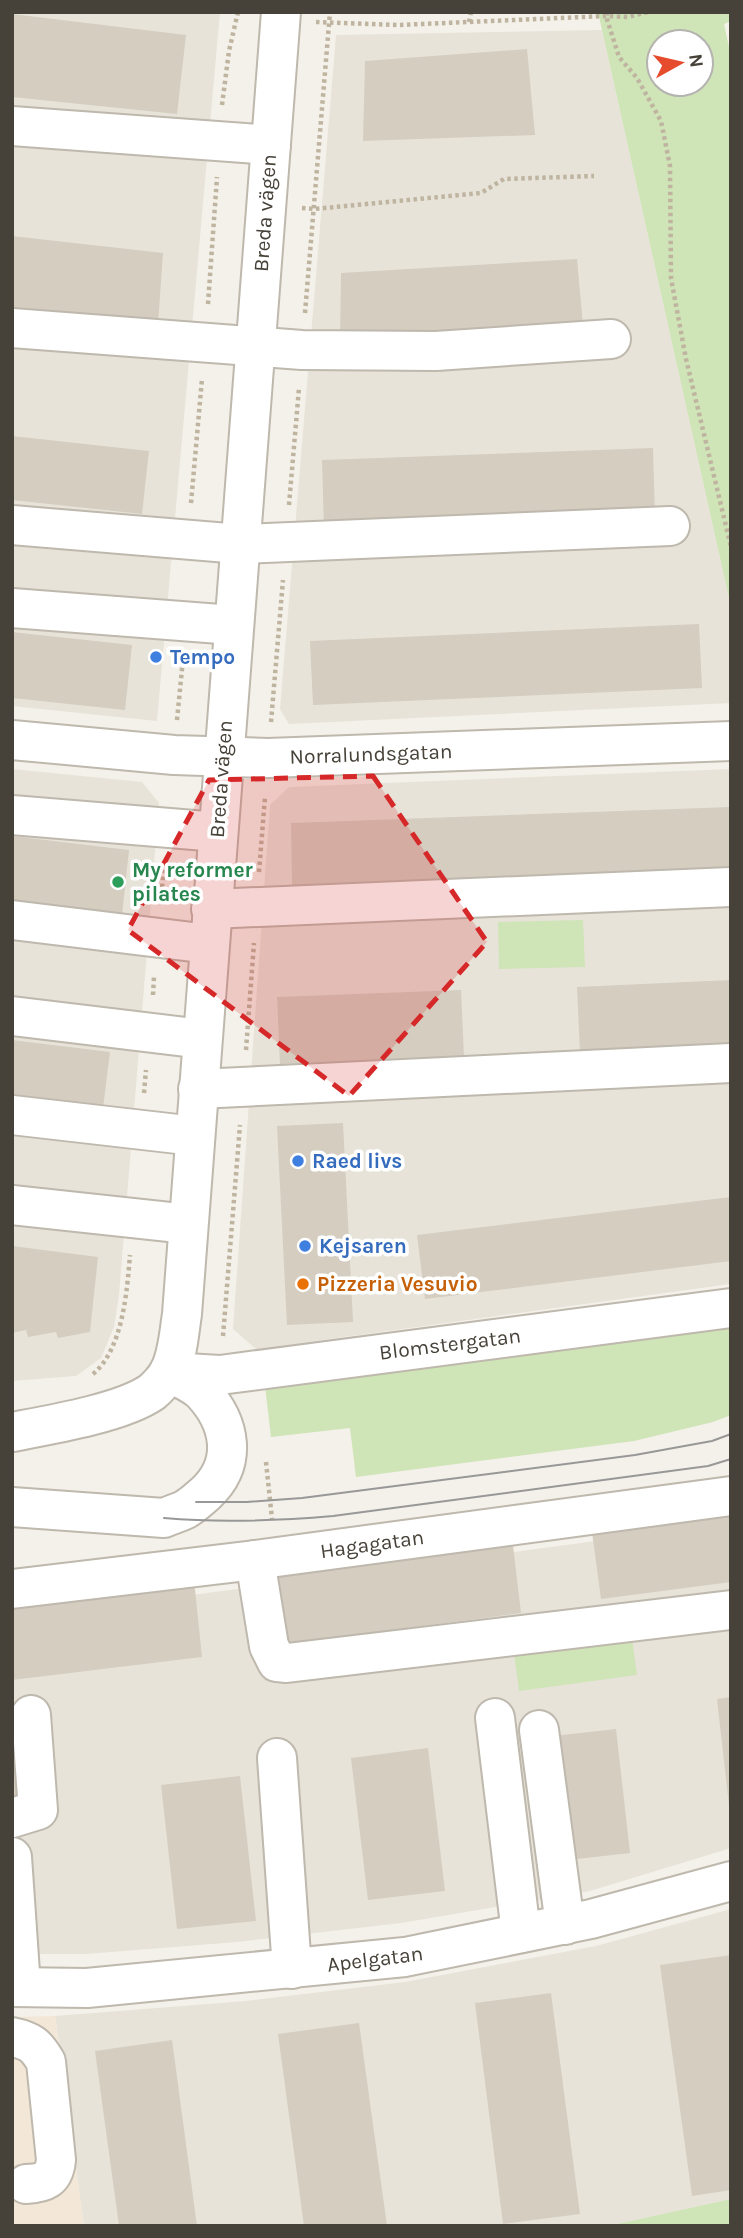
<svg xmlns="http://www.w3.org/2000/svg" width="743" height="2238" font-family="Karla,sans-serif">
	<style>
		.residential { fill: #e7e3d9 }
		.commercial { fill: #f3e8d8 }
		.green { fill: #cfe4b7; fill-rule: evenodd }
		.building { fill: #d4cdc0 }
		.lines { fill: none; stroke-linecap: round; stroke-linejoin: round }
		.minor-casing { stroke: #beb8ad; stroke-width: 42 }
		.path { stroke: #bfb4a0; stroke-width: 4.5; stroke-dasharray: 3.5 3.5; stroke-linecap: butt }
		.minor { stroke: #fff; stroke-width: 38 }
		.tram { stroke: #989898; stroke-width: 2 }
		.marked { fill: #d62828; fill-opacity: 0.2; stroke: #d62828; stroke-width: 5; stroke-dasharray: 14 9; stroke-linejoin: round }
		.shop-dot { fill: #3f7fe0; stroke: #fff; stroke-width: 2.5 }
		.leisure-dot { fill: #2e9e5b; stroke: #fff; stroke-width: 2.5 }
		.food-dot { fill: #e8710a; stroke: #fff; stroke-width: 2.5 }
		.labels { text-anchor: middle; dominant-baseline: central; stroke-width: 7; stroke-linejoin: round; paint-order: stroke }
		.street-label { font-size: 21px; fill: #474239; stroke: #fff }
		.shop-label { font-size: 21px; font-weight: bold; fill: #366cbe; stroke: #fff; text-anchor: start }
		.leisure-label { font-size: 21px; font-weight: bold; fill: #27864d; stroke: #fff; text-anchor: start }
		.food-label { font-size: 21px; font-weight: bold; fill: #c56008; stroke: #fff; text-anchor: start }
	</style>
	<rect width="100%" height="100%" fill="#f4f1ea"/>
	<g class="residential">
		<path d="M12 12H220L157 721 12 706Z"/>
		<path d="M602 30 731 607V703L289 724 280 709 336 35Z"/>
		<path d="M12 769 142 782 159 803 119 1295 114 1327 101 1358 76 1376 12 1381Z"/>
		<path d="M731 769V1284L256 1349 233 1329 270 805 289 787Z"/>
		<path d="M731 1523V1848L590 1891 401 1923 237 1942 86 1954H12V1619Z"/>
		<path d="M731 1909V2199L617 2224 598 2226H84L55 2016 246 2001 405 1982 596 1946Z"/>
	</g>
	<path class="commercial" d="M55 2016 84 2226H12V2017Z"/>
	<g class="green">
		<path d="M598 12H731V21L724 24 731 56V607ZM659 42H701V84H659Z"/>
		<path d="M583 920 585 967 499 969 498 922Z"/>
		<path d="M731 1323V1415L713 1422 634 1441 356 1477 350 1428 271 1437 265 1386Z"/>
		<path d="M631 1631 637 1675 519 1691 513 1646Z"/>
		<path d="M731 2199V2223L718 2226H598L617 2224Z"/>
	</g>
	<g class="building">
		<path d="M12 14 186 35 177 114 12 97Z"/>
		<path d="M527 49 535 135 363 141 365 61Z"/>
		<path d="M12 236 163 253 158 324 12 311Z"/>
		<path d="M577 259 583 325 340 343 341 273Z"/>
		<path d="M12 436 149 451 142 514 12 500Z"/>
		<path d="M653 448 655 517 324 529 322 460Z"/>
		<path d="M699 624 702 688 313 705 310 641Z"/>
		<path d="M12 632 132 645 125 710 12 698Z"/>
		<path d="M731 807V872L292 888 291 823Z"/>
		<path d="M12 836 129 850 121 925 12 912Z"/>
		<path d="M731 980V1047L580 1053 577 987Z"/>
		<path d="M461 990 464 1057 280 1064 277 997Z"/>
		<path d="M12 1040 110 1052 101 1124 12 1113Z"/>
		<path d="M343 1123 353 1322 287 1325 277 1126Z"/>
		<path d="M731 1197V1261L425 1299 417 1235Z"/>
		<path d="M12 1246 98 1257 90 1332 58 1338 56 1332 28 1337 26 1330 12 1333Z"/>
		<path d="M731 1512V1582L601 1599 592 1532Z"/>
		<path d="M512 1537 521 1613 286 1644 278 1571Z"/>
		<path d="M194 1580 202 1657 12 1680V1603Z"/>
		<path d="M731 1697V1805H729L717 1699Z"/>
		<path d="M616 1729 630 1853 559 1861 544 1737Z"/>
		<path d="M428 1748 445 1891 368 1900 351 1758Z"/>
		<path d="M12 1763H14L20 1808 12 1809Z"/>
		<path d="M240 1776 256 1921 177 1929 161 1785Z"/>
		<path d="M731 1955V2190L692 2196 660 1965Z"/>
		<path d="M551 1993 580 2214 503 2224 475 2003Z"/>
		<path d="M359 2023 387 2226H304L278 2034Z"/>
		<path d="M172 2040 197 2226H119L95 2051Z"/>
	</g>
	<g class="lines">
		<defs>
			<g id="minor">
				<path d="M12 126 271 145"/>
				<path d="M12 328 302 350 436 351 611 339"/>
				<path d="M12 525 240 544 670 526"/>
				<path d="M12 608 233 625"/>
				<path d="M12 740 174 755 268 758 731 741"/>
				<path d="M12 815 218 832"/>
				<path d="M211 909 731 887"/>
				<path d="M12 920 209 944"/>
				<path d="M12 1016 202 1039"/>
				<path d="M198 1089 731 1063"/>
				<path d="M12 1115 195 1136"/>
				<path d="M12 1205 188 1224"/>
				<path d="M169 1372 220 1375 731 1308"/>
				<path d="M12 1432C49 1425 122 1413 152 1392 157 1388 166 1378 169 1372 178 1355 179 1333 182 1314L281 12"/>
				<path d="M12 1507 164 1518C170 1515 178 1513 184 1510 192 1506 199 1499 206 1493 238 1463 231 1423 202 1392 194 1384 179 1378 169 1372"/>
				<path d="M255 1560 269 1646 277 1662 287 1663 731 1610"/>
				<path d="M12 1589 255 1560 731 1496"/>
				<path d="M495 1718 521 1933"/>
				<path d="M539 1730 565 1925"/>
				<path d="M277 1758 292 1969"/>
				<path d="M12 1818 38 1810 31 1715"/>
				<path d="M12 1857 21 1987"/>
				<path d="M12 1987 87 1988 405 1957 591 1919 731 1881"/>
				<path d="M12 2037C31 2041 36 2045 46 2062L56 2160C54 2180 44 2183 26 2184"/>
			</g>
		</defs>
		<use href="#minor" class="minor-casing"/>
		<g class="path">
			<path d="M608 12 606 16 619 57 637 78 661 121 670 166 671 278 686 359 731 547"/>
			<path d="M316 22 399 25 606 16 628 17 648 12"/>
			<path d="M469 22 471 12"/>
			<path d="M222 105 229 51 238 12"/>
			<path d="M302 208 314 209 481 193 504 179 594 176"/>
			<path d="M208 304 217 177"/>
			<path d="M305 313 330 12"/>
			<path d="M191 503 202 379"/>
			<path d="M289 505 299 388"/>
			<path d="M177 720 183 659"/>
			<path d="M271 722 283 580"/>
			<path d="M259 872 265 797"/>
			<path d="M161 901 164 864"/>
			<path d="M153 995 154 976"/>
			<path d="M246 1050 254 943"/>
			<path d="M144 1093 146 1070"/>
			<path d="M223 1336 240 1125"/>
			<path d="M93 1374C123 1349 127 1291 130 1255"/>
			<path d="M266 1462 272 1519"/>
		</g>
		<use href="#minor" class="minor"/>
		<g class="tram">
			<path d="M196 1502H247L302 1498 635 1455 712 1441 731 1434"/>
			<path d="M164 1518C221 1523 275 1521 333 1516L708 1466 731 1459"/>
		</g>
	</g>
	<path class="marked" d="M373 776 487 942 349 1096 128 930 209 780Z"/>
	<g class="shop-dot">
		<circle cx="156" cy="657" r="7"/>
		<circle cx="298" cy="1161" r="7"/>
		<circle cx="305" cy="1246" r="7"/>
	</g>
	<circle class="leisure-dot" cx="118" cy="882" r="7"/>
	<circle class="food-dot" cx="303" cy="1284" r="7"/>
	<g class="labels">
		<g class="street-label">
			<text transform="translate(265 213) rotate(-86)">Breda vägen</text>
			<text transform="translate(371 754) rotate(-2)">Norralundsgatan</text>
			<text transform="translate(221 779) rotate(-86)">Breda vägen</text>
			<text transform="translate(450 1344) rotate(-7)">Blomstergatan</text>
			<text transform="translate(372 1544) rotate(-8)">Hagagatan</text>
			<text transform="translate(375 1959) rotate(-7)">Apelgatan</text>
		</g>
		<g class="shop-label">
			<text x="170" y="657">Tempo</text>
			<text x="312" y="1161">Raed livs</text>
			<text x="319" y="1246">Kejsaren</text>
		</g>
		<g class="leisure-label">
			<text x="132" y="870">My reformer<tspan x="132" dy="24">pilates</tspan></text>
		</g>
		<g class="food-label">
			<text x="317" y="1284">Pizzeria Vesuvio</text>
		</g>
	</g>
	<rect width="743" height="2238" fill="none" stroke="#474239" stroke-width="28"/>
	<g transform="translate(680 63) rotate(82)"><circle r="33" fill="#ffffff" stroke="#b5b3b0" stroke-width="2"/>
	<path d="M0-5L12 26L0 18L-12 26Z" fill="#e74b2d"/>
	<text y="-10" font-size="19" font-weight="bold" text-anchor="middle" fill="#474239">N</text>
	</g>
</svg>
